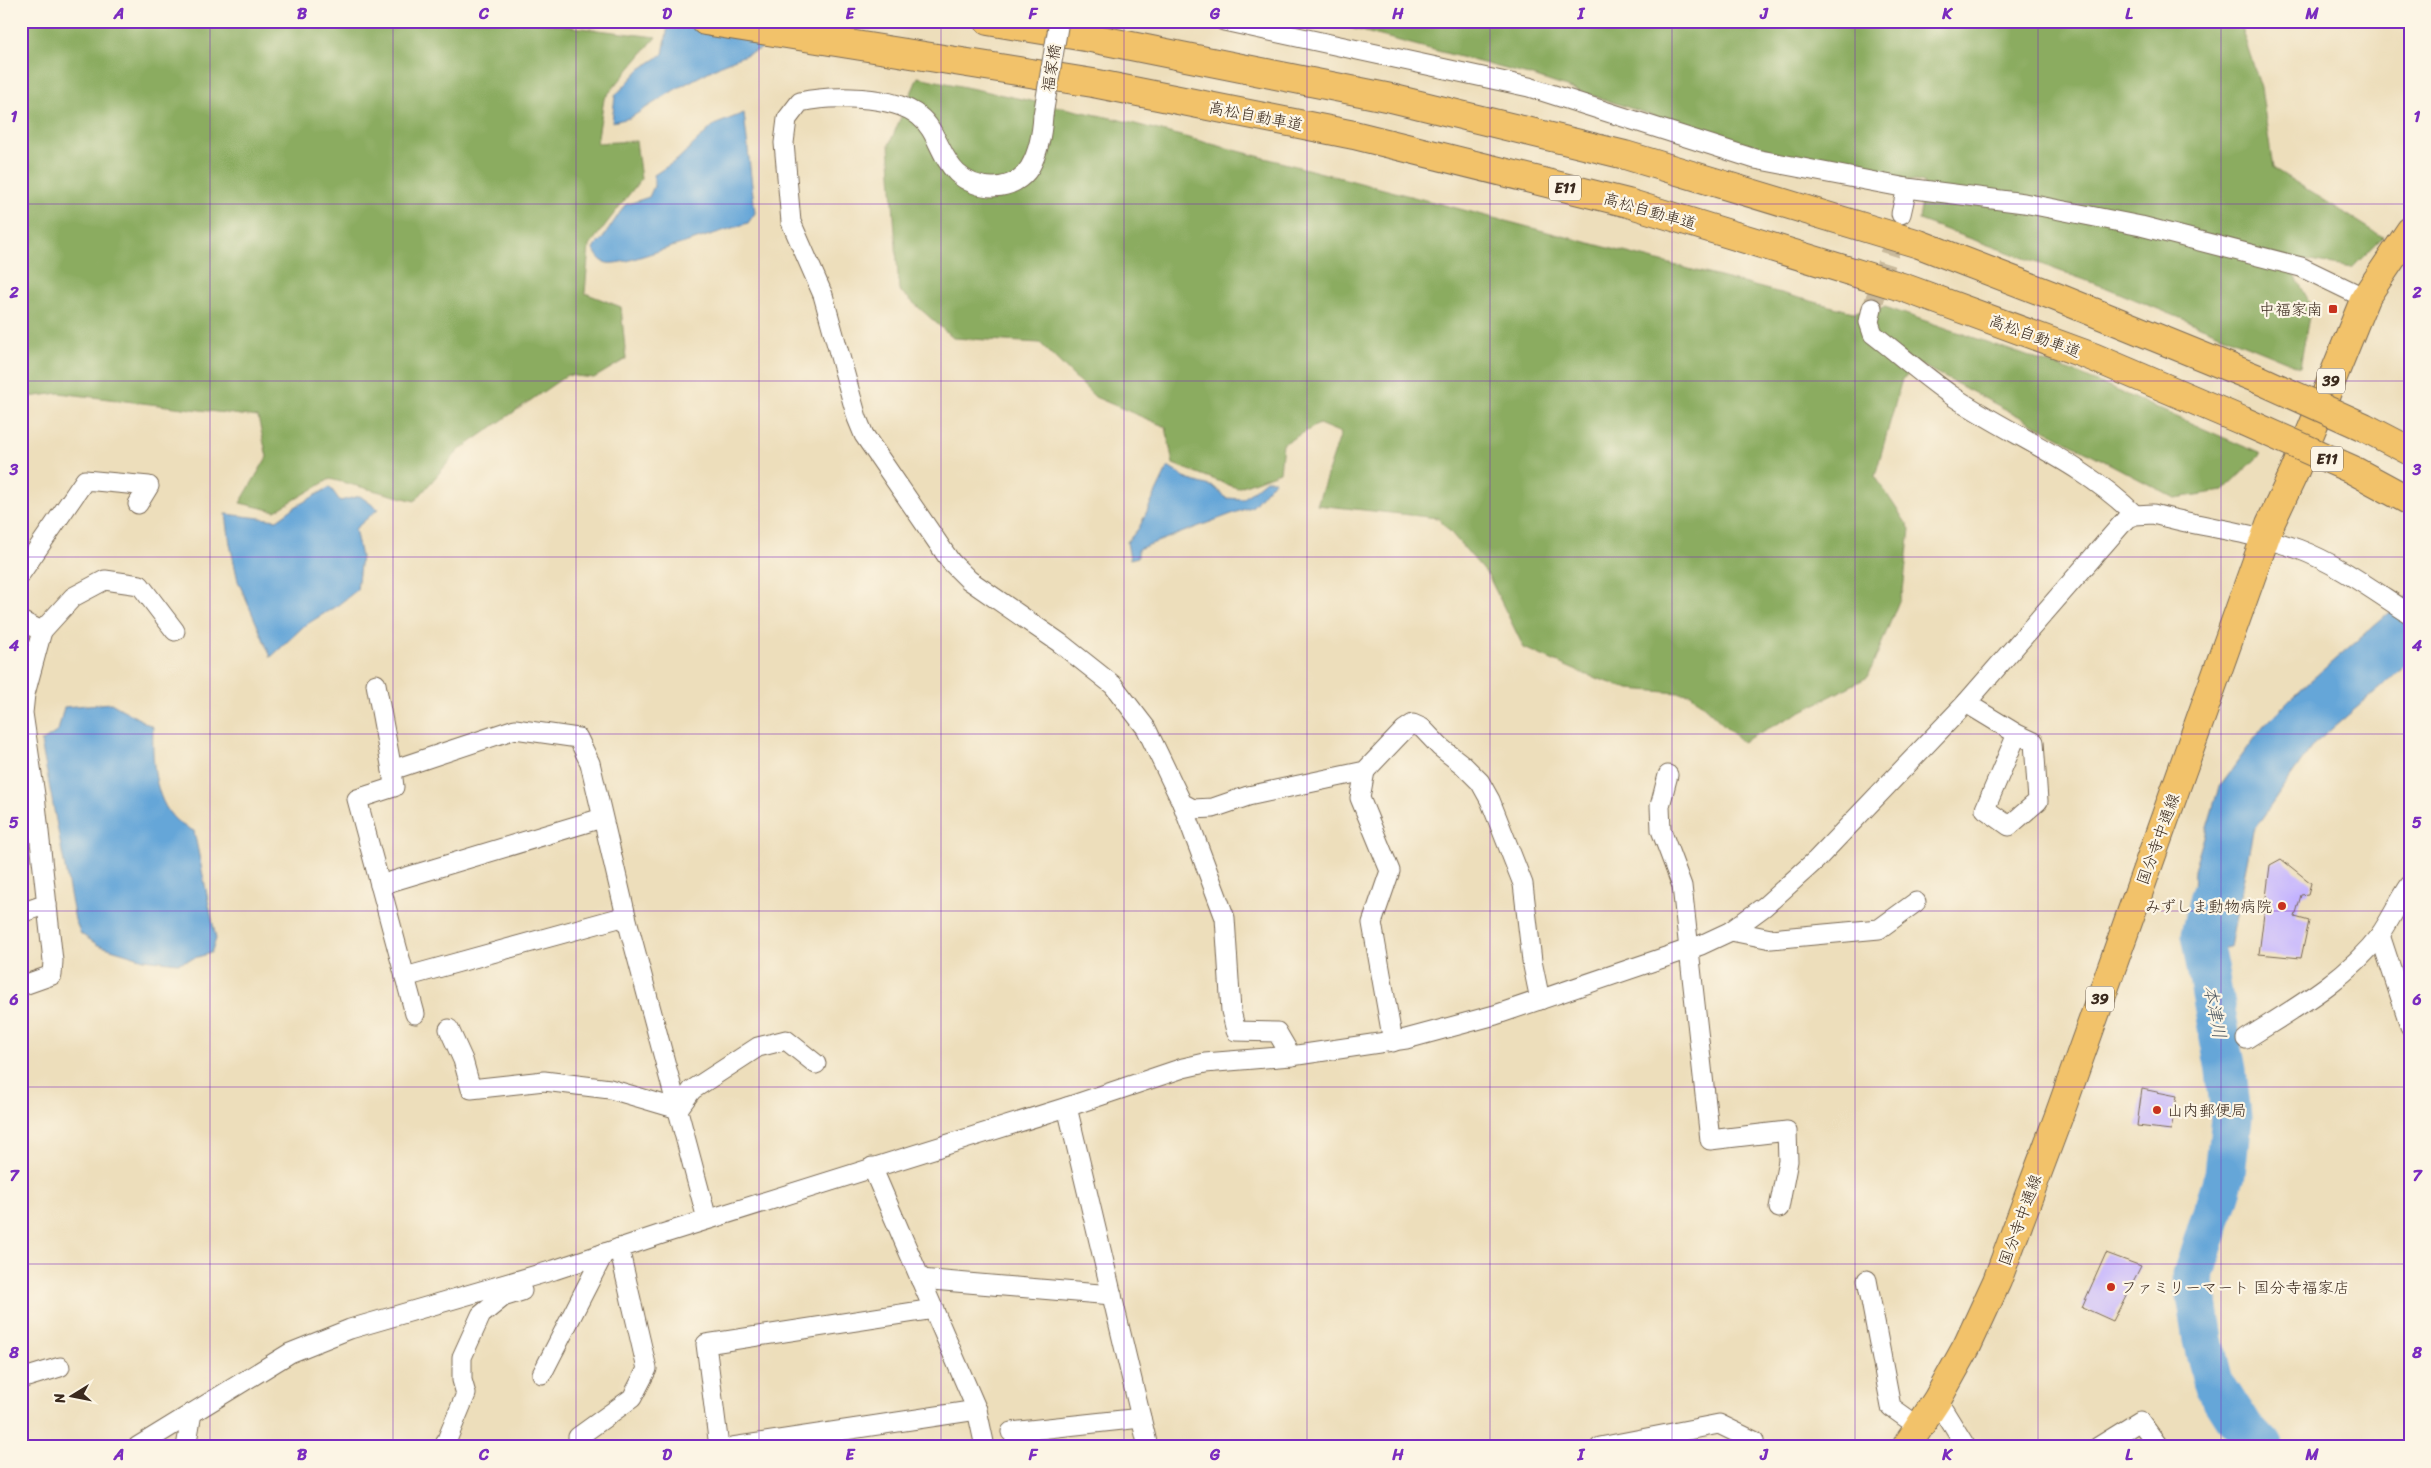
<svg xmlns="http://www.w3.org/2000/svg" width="2431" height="1468" font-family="Sriracha,'Klee One',sans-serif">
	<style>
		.forest { fill: #8bac60; stroke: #636b3f }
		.water { fill: #65a6d8; stroke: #50687b }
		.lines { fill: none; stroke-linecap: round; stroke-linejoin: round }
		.stream { stroke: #65a6d8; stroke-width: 7 }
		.river { stroke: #65a6d8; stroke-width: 41 }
		.building { fill: #c3b2ff }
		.street-tunnel { stroke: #c9ba9c; stroke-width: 19; stroke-dasharray: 19 9; stroke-linecap: butt }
		.street-casing { stroke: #796955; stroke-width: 21 }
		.primary-casing { stroke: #796955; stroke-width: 30 }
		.highway-casing { stroke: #796955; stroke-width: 30 }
		.street { stroke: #fff; stroke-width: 19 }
		.primary { stroke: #f2c26a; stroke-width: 28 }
		.highway { stroke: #f2c26a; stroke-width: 28 }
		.street-bridge-casing { stroke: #796955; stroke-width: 21; stroke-linecap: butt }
		.highway-bridge-casing { stroke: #796955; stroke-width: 30; stroke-linecap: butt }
		.street-bridge { stroke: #fff; stroke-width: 19 }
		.highway-bridge { stroke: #f2c26a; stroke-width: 28 }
		.grid { fill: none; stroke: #7b2cbf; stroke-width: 1; stroke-opacity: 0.55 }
		.poi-dot { fill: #c8321e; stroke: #fcf5e5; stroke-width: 2 }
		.labels { text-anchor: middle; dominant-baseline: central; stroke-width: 4.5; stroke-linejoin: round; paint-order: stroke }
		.shield { fill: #fcf5e5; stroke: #75675a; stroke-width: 1 }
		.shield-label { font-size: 15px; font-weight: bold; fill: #3b2a1e }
		.street-label { font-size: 16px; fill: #3b2a1e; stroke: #fcf5e5 }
		.poi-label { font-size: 16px; fill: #3b2a1e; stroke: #fcf5e5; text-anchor: end }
		.water-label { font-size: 18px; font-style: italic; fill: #4a555f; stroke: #fcf5e5 }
		.neatline { fill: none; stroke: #7b2cbf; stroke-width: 2 }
		.grid-label { font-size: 16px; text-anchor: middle; font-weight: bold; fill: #7b2cbf }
	</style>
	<rect width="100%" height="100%" fill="#fcf5e5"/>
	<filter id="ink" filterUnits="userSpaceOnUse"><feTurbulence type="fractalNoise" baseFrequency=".02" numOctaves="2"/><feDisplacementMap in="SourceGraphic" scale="10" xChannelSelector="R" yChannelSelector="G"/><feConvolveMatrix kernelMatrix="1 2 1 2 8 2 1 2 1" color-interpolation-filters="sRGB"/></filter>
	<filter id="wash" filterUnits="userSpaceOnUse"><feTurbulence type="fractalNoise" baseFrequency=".0096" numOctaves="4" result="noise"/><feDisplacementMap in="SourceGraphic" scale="20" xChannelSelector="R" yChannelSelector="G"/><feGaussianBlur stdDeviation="1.12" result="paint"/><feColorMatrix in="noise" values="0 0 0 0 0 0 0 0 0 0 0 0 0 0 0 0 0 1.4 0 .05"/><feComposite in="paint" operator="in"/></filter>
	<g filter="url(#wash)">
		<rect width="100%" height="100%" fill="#eddebb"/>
		<g class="forest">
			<path d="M21 21H524L656 37 604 99 597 143 636 141 641 179 589 246 585 293 621 307 626 359 594 378 567 375 458 451 415 501 330 479 275 511 240 503 267 457 258 417 59 393 21 398Z"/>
			<path d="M1324 21H2239L2261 88 2273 168 2383 237 2352 268 2285 257 2311 305 2300 367 2107 288 1919 220 1924 183 1760 151 1536 77Z"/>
			<path d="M918 77 1116 119 1853 312 1885 307 2079 374 2261 454 2223 491 2175 498 1921 365 1902 379 1875 476 1910 529 1903 591 1868 677 1742 742 1691 694 1629 689 1584 674 1524 648 1488 575 1438 518 1317 505 1341 433 1319 424 1283 444 1280 472 1237 488 1173 464 1166 427 1095 397 1040 343 953 338 899 290 889 145Z"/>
		</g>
		<g class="water">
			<path d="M669 21H790L761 49 723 64 676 89 630 118 612 122 615 96 640 69 663 54Z"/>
			<path d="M744 113 755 213 748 223 627 261C608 264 602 267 593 248L603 238 625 205 649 197 654 186V175L677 160 714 125Z"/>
			<path d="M1168 467 1189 480 1214 487 1226 498 1243 499 1266 480H1275L1253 506 1138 549V557L1130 559 1127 542 1139 528Z"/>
			<path d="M330 487 340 501 360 496 378 509 355 529 361 557 357 590 338 605 304 626 271 657 238 581 230 544 226 514 277 520 295 507Z"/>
			<path d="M2410 594V662L2313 745 2253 831 2230 947 2190 953 2194 870 2219 787 2264 726 2301 689Z"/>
			<path d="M111 703 153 727C152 756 153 800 177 821 181 825 188 828 194 831L216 939 211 953 178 963 144 959 98 945 81 934 75 920 41 742 58 731 64 707Z"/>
		</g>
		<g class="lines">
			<path class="stream" d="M2406 1447 2410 1443"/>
			<path class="river" d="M2210 896 2201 935 2226 1070 2231 1117 2225 1174 2193 1276 2203 1340 2214 1385 2233 1415 2263 1447"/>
		</g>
		<g id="blocks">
			<g class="building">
				<path d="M2281 859 2311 883 2308 894 2301 895 2295 917 2309 921 2301 958 2259 954 2270 865Z"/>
				<path d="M2142 1089 2177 1096 2171 1130 2137 1126Z"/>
				<path d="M2106 1253 2141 1266 2113 1321 2082 1307Z"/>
			</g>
		</g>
	</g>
	<g filter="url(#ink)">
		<use href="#blocks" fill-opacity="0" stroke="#796955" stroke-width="1"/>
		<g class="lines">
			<path class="street-tunnel" d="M1872 308 1898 226"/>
			<defs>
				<g id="street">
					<path d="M1224 21 1529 87 1755 159 1907 188 2024 203 2141 226 2301 267 2365 298"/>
					<path d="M1043 115C1042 133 1039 151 1030 167 1014 193 977 192 957 173 940 157 937 130 919 116 894 95 830 95 800 102L787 119 784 143 791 222 823 295 857 418 864 435 951 562 969 580 1060 643 1113 685 1146 728 1182 803 1193 809 1213 808 1248 796 1365 771 1404 730 1413 724 1422 728 1440 747 1463 765 1480 782 1490 800 1523 884 1532 961 1540 1000"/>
					<path d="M1901 214 1907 188"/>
					<path d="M1872 308 1869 322 1873 334C1899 354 1924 376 1951 395 2012 436 2082 462 2135 515"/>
					<path d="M21 573 85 480 149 486 138 504"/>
					<path d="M21 621 42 631 25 694 23 713 35 795 53 961 52 975 21 986"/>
					<path d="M42 631 73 597 105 580 140 585 175 631"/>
					<path d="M376 684 392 770"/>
					<path d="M1966 703 2017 734 1985 809 2009 826 2038 801 2034 742 2017 734"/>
					<path d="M1365 771 1360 798 1390 871 1372 923 1393 1042"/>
					<path d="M1668 775 1660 806 1661 830 1682 886 1710 1140 1787 1131 1788 1161 1779 1208"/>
					<path d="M1182 803 1225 918 1231 1011 1236 1031 1277 1032 1291 1056"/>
					<path d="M380 885 602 818"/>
					<path d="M21 913 47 904"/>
					<path d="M1731 931 1771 939 1879 929 1916 902"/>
					<path d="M2380 935 2410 1026"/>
					<path d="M405 977 626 916"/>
					<path d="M415 1014 357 799 394 787 392 770 515 729 578 738 590 763 626 916 707 1219"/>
					<path d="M449 1029 463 1060 471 1089 544 1081 610 1089 678 1109 692 1090 758 1047 786 1040 816 1064"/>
					<path d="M2246 1039C2293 1009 2346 980 2380 935 2391 919 2399 901 2410 885"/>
					<path d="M1067 1107 1148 1447"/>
					<path d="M872 1167 977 1410 985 1447"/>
					<path d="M920 1279 1112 1295"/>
					<path d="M1867 1280 1891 1407 1919 1427"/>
					<path d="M542 1374 604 1253"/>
					<path d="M21 1379 60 1367"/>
					<path d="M1937 1400 1966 1447"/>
					<path d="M1011 1432 1141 1418"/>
					<path d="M137 1447 290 1353 350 1329 554 1270 662 1234 1067 1107 1183 1068 1205 1063 1291 1056 1406 1039 1495 1015 1701 945 1731 931 1765 906 1816 860 1966 703 2127 518 2135 515 2153 514C2201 527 2251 532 2298 549 2338 564 2374 591 2410 614"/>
					<path d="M186 1447 192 1413"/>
					<path d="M444 1447 466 1394 462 1380V1357L481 1315 503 1297 522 1291"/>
					<path d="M582 1447 578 1437 632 1398 647 1369 619 1248"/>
					<path d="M719 1447 706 1344 934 1309"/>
					<path d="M732 1447 977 1410"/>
					<path d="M1600 1447 1719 1424 1754 1441 1755 1447"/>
					<path d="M2098 1447 2140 1421 2159 1447"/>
				</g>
				<path id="primary" d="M1906 1447 1937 1400 1967 1346 1997 1281 2058 1118 2270 524 2294 473 2365 298 2410 231"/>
				<g id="highway">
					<path d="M705 21 1093 83 1354 135 1628 203 1905 288 2093 357 2243 421"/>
					<path d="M988 21 1091 38 1391 98 1625 155 1919 244 2059 298 2258 379"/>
				</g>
			</defs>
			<use href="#street" class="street-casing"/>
			<use href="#primary" class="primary-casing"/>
			<use href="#highway" class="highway-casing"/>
			<use href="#street" class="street"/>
			<use href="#primary" class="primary"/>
			<use href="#highway" class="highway"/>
			<defs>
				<path id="street-bridge" d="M1043 115 1059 21"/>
				<g id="highway-bridge">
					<path d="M2258 379 2364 427 2410 451"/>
					<path d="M2243 421 2351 469 2410 501"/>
				</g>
			</defs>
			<use href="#street-bridge" class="street-bridge-casing"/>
			<use href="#highway-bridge" class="highway-bridge-casing"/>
			<use href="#street-bridge" class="street-bridge"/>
			<use href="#highway-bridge" class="highway-bridge"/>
		</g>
	</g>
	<path class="grid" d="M210 21V1447M393 21V1447M576 21V1447M759 21V1447M941 21V1447M1124 21V1447M1307 21V1447M1490 21V1447M1672 21V1447M1855 21V1447M2038 21V1447M2221 21V1447M21 204H2410M21 381H2410M21 557H2410M21 734H2410M21 911H2410M21 1087H2410M21 1264H2410"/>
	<g class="poi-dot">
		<rect x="2328" y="304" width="10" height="10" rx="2.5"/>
		<circle cx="2282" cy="906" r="5"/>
		<circle cx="2157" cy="1110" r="5"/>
		<circle cx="2111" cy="1287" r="5"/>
	</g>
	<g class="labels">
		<g class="shield">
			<rect x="1549" y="175.5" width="32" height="25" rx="4"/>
			<rect x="2317" y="368.5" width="28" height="25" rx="4"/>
			<rect x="2311" y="446.5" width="32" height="25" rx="4"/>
			<rect x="2086" y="986.5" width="28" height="25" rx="4"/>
		</g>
		<g class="shield-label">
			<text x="1565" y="188">E11</text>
			<text x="2331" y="381">39</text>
			<text x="2327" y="459">E11</text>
			<text x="2100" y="999">39</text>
		</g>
		<g class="street-label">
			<text transform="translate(1051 68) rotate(-81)">福家橋</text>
			<text transform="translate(1256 116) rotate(11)">高松自動車道</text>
			<text transform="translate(1650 211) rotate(16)">高松自動車道</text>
			<text transform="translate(2035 336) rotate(20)">高松自動車道</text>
			<text transform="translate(2158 839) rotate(-70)">国分寺中通線</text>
			<text transform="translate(2020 1220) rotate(-70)">国分寺中通線</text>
		</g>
		<g class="poi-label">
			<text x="2323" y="309">中福家南</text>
			<text x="2272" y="906">みずしま動物病院</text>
			<text x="2167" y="1110" text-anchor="start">山内郵便局</text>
			<text x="2121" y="1287" text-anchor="start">ファミリーマート 国分寺福家店</text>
		</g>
		<g class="water-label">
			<text transform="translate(2215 1012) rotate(79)">本津川</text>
		</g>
	</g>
	<rect width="2431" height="1468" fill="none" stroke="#fcf5e5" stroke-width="55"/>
	<g transform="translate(72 1396) rotate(260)" stroke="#fcf5e5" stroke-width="4" paint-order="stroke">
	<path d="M0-4L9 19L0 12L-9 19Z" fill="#3b2a1e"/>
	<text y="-8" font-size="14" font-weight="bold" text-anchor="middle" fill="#3b2a1e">N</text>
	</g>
	<rect x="28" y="28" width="2376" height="1412" class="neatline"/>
	<g class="grid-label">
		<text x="119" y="19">A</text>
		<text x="302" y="19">B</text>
		<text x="484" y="19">C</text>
		<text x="667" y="19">D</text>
		<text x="850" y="19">E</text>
		<text x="1033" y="19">F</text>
		<text x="1215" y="19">G</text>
		<text x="1398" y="19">H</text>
		<text x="1581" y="19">I</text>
		<text x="1764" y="19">J</text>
		<text x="1947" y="19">K</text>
		<text x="2129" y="19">L</text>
		<text x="2312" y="19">M</text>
		<text x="14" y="122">1</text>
		<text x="2417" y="122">1</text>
		<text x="14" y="298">2</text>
		<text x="2417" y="298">2</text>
		<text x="14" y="475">3</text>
		<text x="2417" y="475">3</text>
		<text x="14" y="651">4</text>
		<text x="2417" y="651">4</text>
		<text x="14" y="828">5</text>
		<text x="2417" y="828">5</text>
		<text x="14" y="1005">6</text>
		<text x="2417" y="1005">6</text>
		<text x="14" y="1181">7</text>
		<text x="2417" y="1181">7</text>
		<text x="14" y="1358">8</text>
		<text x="2417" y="1358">8</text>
		<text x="119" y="1460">A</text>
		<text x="302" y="1460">B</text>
		<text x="484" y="1460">C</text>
		<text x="667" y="1460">D</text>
		<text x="850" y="1460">E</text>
		<text x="1033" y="1460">F</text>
		<text x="1215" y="1460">G</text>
		<text x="1398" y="1460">H</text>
		<text x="1581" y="1460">I</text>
		<text x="1764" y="1460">J</text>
		<text x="1947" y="1460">K</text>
		<text x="2129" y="1460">L</text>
		<text x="2312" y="1460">M</text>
	</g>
</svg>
